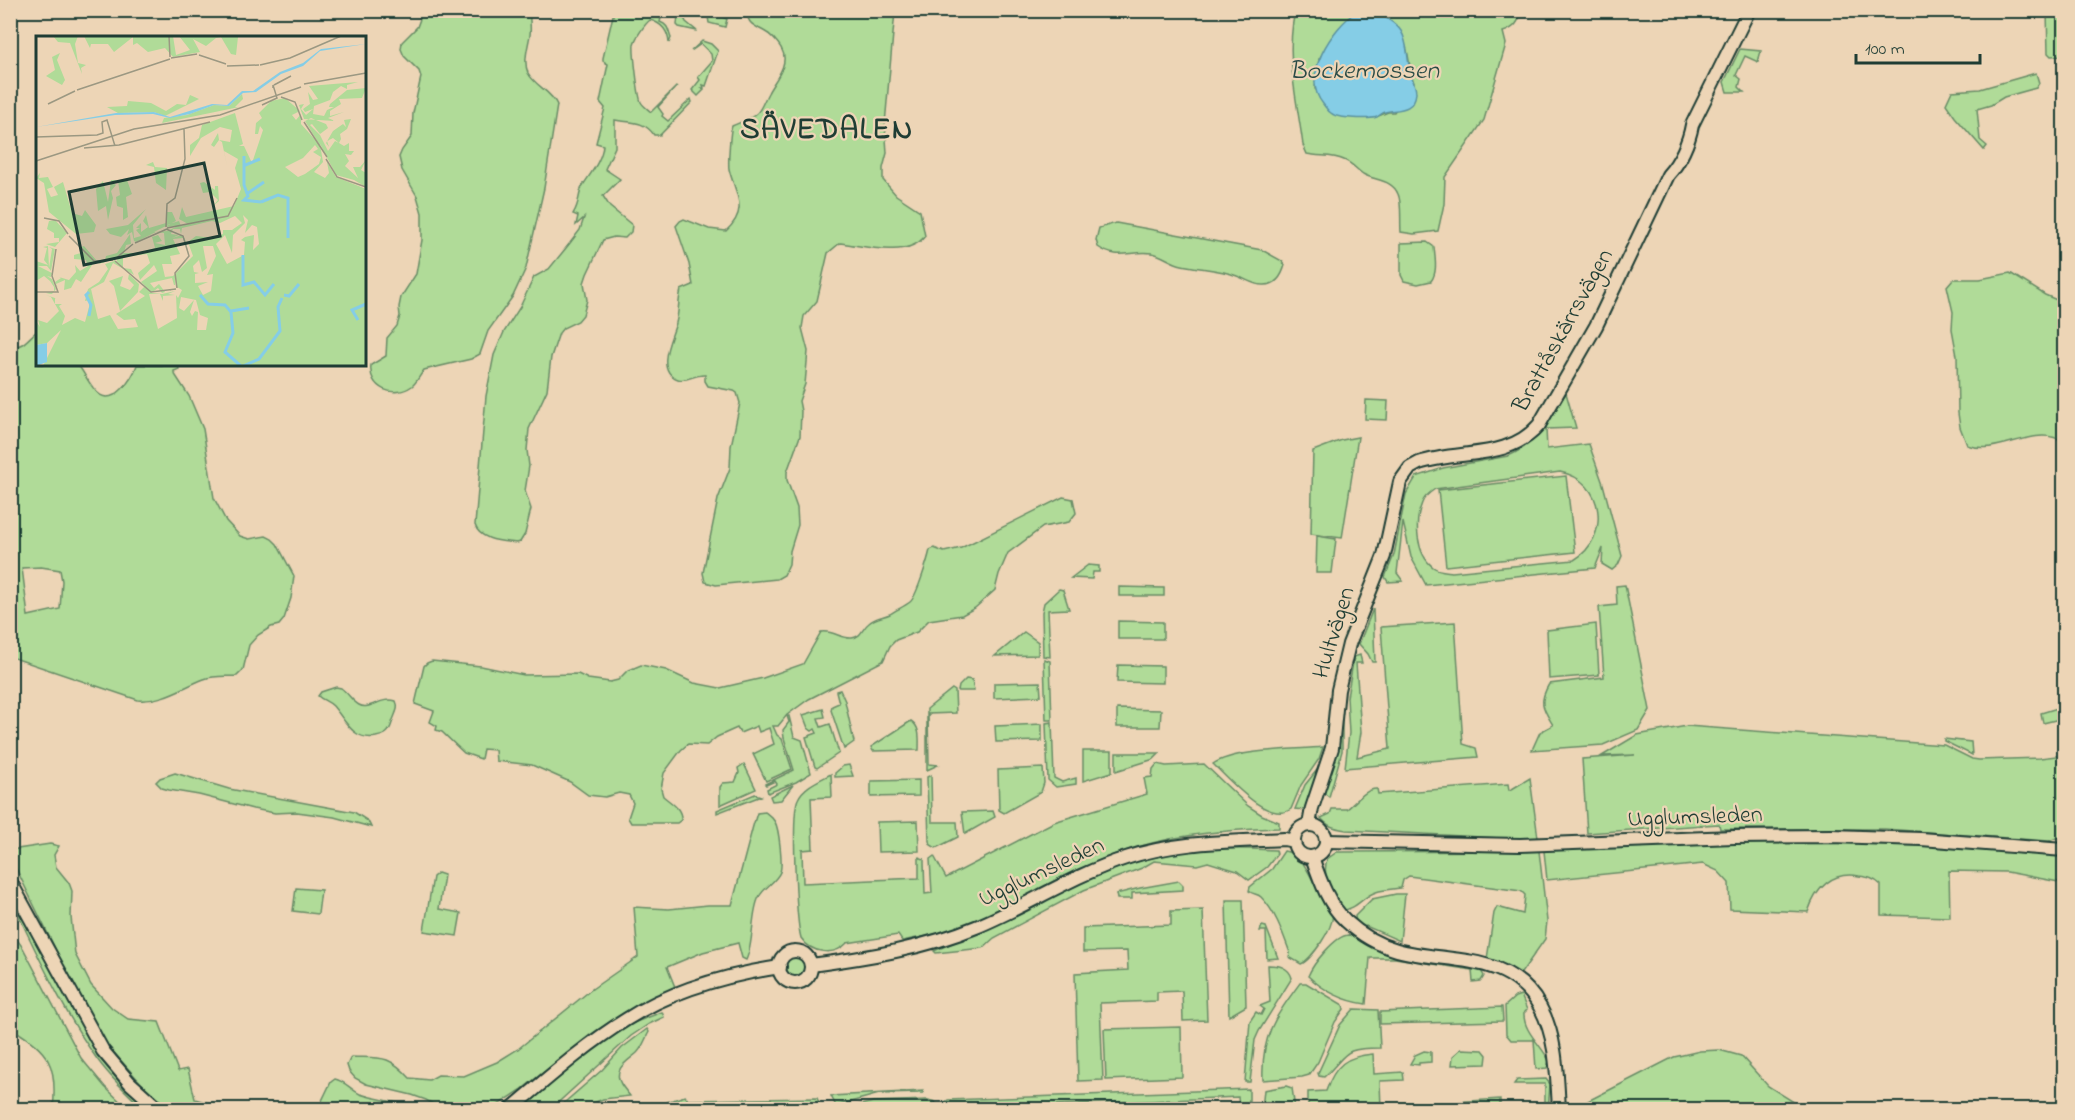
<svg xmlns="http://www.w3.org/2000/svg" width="2075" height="1120" font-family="'Indie Flower',sans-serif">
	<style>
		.green { fill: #b0db98; stroke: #688c66; stroke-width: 1.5; fill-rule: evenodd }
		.water { fill: #85cde6; stroke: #5c939f; stroke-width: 1.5 }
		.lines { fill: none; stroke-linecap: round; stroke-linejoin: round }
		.tertiary-casing { stroke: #1f3d34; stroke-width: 16 }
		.tertiary { stroke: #edd5b6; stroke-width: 12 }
		.labels { text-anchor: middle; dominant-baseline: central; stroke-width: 4.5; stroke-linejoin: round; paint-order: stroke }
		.street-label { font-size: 24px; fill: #1f3d34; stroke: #edd5b6 }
		.water-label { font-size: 26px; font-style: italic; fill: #294b46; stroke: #edd5b6 }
		.district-label { font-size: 30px; font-weight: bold; letter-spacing: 1.5px; fill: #1f3d34; stroke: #edd5b6 }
		.inset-river { fill: none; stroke: #85cde6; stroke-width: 3 }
		.inset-road { fill: none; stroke: #9b9882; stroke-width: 1.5 }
		.view { fill: #1f3d34; fill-opacity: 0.15; stroke: #1f3d34; stroke-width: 3 }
		.inset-edge { fill: none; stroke: #1f3d34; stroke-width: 3 }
	</style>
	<rect width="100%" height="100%" fill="#edd5b6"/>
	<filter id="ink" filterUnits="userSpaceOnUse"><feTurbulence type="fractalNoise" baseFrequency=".0167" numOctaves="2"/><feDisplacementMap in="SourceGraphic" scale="12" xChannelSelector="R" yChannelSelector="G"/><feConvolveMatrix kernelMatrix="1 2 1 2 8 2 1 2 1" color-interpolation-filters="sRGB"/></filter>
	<g filter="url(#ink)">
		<g class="green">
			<path d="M838 10 845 12 851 10 895 11 885 124 887 153 883 168V180L896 195 920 211 925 236C908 259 863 246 840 243L828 253 817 301 804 316 802 328 808 351 805 384 799 401 801 411 800 436 787 472V480L797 508 798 525 790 551 789 564 784 575 777 579 716 585 705 582 703 573 718 499 730 468 731 446 740 403 737 393 734 391 708 386 705 381V375C695 374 687 382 678 379 654 370 672 338 676 323 679 312 678 301 681 290L693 285 689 264 676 226 680 221 684 219 709 229 726 231C750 209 735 194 729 169 728 163 730 131 732 126 740 122 750 120 757 113 762 108 764 100 768 93 774 81 790 64 782 50 780 45 772 36 767 33 756 26 746 25 748 11Z"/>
			<path d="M420 11H529C530 19 531 27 530 35 528 47 523 61 528 73 535 86 551 91 557 105L544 188 526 268 513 296 488 331 480 354 471 359 424 370C420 375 417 382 412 386 394 399 368 389 371 365L386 356 387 338 397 326 400 316 399 307 401 297 416 274 422 240V213L417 196 402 170 399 157 402 150 412 136 413 113 421 77 419 71 404 56 401 49 402 42 417 27 420 19Z"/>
			<path d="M614 11H642L648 15 661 18 660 22C669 25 668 31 671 38L669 43C668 31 661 23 650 20 645 24 636 37 634 44 633 52 638 94 641 102 643 106 648 109 651 112L677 86 658 107 663 114 662 116 668 121 691 99 692 102 660 135H654C644 120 630 123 615 120V147L605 169 620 179 603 196 610 207 632 225 631 232 625 238 614 237 603 240 587 274 584 283 587 300 583 315 578 321 563 328 559 333 551 357 547 390 529 429 527 450 529 466 525 491 531 509 525 534 520 542 517 543C503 541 480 541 475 525L486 396 494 355 504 332 520 307 534 277 549 269 570 243 580 230 584 218 576 225 578 216 573 214C580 203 578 195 582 187 590 174 602 160 603 145L596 143 605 108 600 102 608 64 603 61V58Z"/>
			<path d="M666 11H681L686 22 697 31 679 27 677 25 678 15Z"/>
			<path d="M707 11 727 19 725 27 709 23Z"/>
			<path d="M1011 11H1010H1058L1037 15Z"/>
			<path d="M1295 11H1357L1340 27 1319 59 1315 89 1345 117H1376L1388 112H1394L1414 83C1409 70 1410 57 1405 44 1401 32 1382 16 1371 11H1520C1520 22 1513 29 1503 32L1506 44 1484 120 1445 177 1444 204 1438 231 1414 234 1401 232C1400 221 1402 202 1398 194 1392 179 1375 181 1363 174 1357 170 1352 163 1344 160 1332 154 1320 157 1307 154L1303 145C1297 100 1285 56 1295 11Z"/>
			<path d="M2047 11H2064V55L2051 56 2048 53Z"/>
			<path d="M702 41 711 44 718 51 706 86 703 85 704 88H702L704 90 698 96 692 90 700 80 698 77 712 61 711 54 701 44 691 51Z"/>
			<path d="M1740 49 1761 51 1758 62 1745 56 1736 75 1741 79 1739 87 1744 92H1727L1724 82Z"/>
			<path d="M2036 73 2039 83 2036 88 2004 97 1991 105 1977 109 1980 140 1987 146 1984 150 1955 117 1946 104 1952 91 1980 89Z"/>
			<path d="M1116 223 1262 250 1282 261 1285 265C1282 276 1276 286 1263 285 1253 285 1246 279 1237 276 1219 269 1200 269 1182 265 1171 263 1163 255 1152 253 1131 250 1118 261 1098 247L1096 240 1099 228Z"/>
			<path d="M1427 242 1434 247C1435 258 1438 272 1431 281L1418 284 1404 281 1401 275V243Z"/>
			<path d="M2010 273 2045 295 2064 303V442C2035 423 1998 457 1967 445L1960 427 1958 413 1957 356 1952 329 1953 312 1947 286 1953 279H1980Z"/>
			<path d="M37 331 38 364 78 365C90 380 99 412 122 389 129 382 134 374 137 365H178L179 369 174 371V373L189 396 203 429 214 498 226 521 240 536 249 539 266 536 272 539 277 544 294 576 291 598 284 619 279 625 271 627 258 635 249 645 243 670 237 676C226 677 215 675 204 679 183 687 162 702 138 700L11 657V347C24 347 28 338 37 331ZM41 567 60 570 62 581 60 609 28 616 22 568Z"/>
			<path d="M1566 393 1576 428 1546 429 1547 449 1589 444 1603 484 1622 556 1618 565 1612 570 1602 564 1603 548 1595 568 1426 585 1411 557 1403 522 1397 573 1403 581 1388 582 1385 577 1394 555 1406 494 1416 477 1443 468 1508 456C1539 443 1549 420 1566 393ZM1560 472C1605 480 1611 538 1574 560L1452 572C1445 571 1438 571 1433 567 1416 554 1414 522 1422 503 1424 497 1429 493 1435 489Z"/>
			<path d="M1366 400 1388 401 1387 420 1365 419Z"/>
			<path d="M1358 437 1342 538 1311 534 1313 451 1342 440Z"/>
			<path d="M1566 476 1575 552 1446 566 1438 490Z"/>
			<path d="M1063 497 1073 499 1076 513 1069 522 1043 527 1008 553 999 574 995 590 975 608 962 615 929 620 917 632 896 640 890 646 883 661 809 699 787 715 778 726H773L777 735 782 739 792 769 766 781 753 754 774 744 769 728 759 732 757 726 740 733 737 728 717 737 707 745 688 744 681 750 664 773 661 789 663 796C671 803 682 808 681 820L677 823H631L628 818 633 803 629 795 619 793 605 797 588 795 570 782 532 765 496 761 495 750 483 749 481 759 464 753 442 732 436 730 437 726 430 722 434 711 415 704 424 666 427 663 432 661 481 666 524 675 578 674 588 679 610 682 618 680 627 671 641 665 666 670 694 683 720 688 763 678 803 664 821 632C833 630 841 639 852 638 862 637 862 628 869 623 874 618 883 617 890 614 896 610 905 606 910 602 916 598 928 559 930 550L934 548 944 552 961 548Z"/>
			<path d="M1317 536 1336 539 1332 573H1316Z"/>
			<path d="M1088 565 1099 566V572H1093L1092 579 1071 578Z"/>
			<path d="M1625 585 1650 710 1638 730 1603 745 1532 750 1540 732 1553 725C1543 708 1538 703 1549 684L1604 677 1599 607 1617 605 1616 586Z"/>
			<path d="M1119 587 1164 588V596H1119Z"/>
			<path d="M1059 589 1063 590 1069 609 1048 610 1050 657 1043 656 1042 612 1044 603Z"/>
			<path d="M1373 609 1375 662H1372L1368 654 1359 644Z"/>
			<path d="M1118 621 1163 622V639H1118Z"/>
			<path d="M1455 622 1463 744 1476 748 1478 757 1345 768 1349 733 1347 697 1354 657 1360 655 1362 663H1356L1361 732 1357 757 1390 749 1381 627Z"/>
			<path d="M1596 624 1599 675 1549 679 1547 630Z"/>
			<path d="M1024 632 1038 642V655L995 656Z"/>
			<path d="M1044 659 1050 661 1052 720H1046Z"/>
			<path d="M1118 665 1163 666V683L1117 682Z"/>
			<path d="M966 679 972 680 974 691H958L959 686Z"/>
			<path d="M1040 682 1041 696 994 698V683Z"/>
			<path d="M336 687 341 688C348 693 352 701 359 705 370 711 381 696 396 701 400 709 394 715 392 723 389 733 386 735 376 737 353 741 346 721 333 706 328 701 322 700 318 696L321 692Z"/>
			<path d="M952 689 955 691 956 713 928 714 929 764 938 765 927 770V709Z"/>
			<path d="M840 690 845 701 854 742 844 749 831 710 832 706 839 703 836 691Z"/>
			<path d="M2064 706V718L2043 723 2041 713Z"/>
			<path d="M823 709 825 717 818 718 821 727 830 724 839 753 817 768 815 767 806 737 817 733 815 729 812 731 808 728 803 715Z"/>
			<path d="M1117 709 1161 710 1160 727H1117Z"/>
			<path d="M1340 709 1342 710V751L1329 797 1324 793 1339 744Z"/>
			<path d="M787 716H789L794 737 802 740 811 773 796 782 768 793 767 789 777 784 775 781 766 785 765 784 794 770 784 738 783 730 789 722Z"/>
			<path d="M911 721C921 727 919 740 919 750L873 751 871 747Z"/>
			<path d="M1052 722 1054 778 1062 782 1076 778V784L1056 787 1048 780 1046 723Z"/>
			<path d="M1042 724V741L996 742 995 726Z"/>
			<path d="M1687 726 1944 745 1972 759 1979 760 2040 758 2064 755V835L2049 841 1885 829H1720L1719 824 1587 833 1582 759 1635 755 1602 756 1637 735Z"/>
			<path d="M1944 739 1971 742 1972 755 1944 741Z"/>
			<path d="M1323 747 1319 759 1301 785 1291 809C1268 825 1229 779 1213 764 1235 749 1295 750 1323 747Z"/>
			<path d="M1083 751H1112V772L1083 781Z"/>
			<path d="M1116 753H1160L1154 759 1116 771Z"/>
			<path d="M744 764 756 789 720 805V787L723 783 735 782 739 773 738 768Z"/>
			<path d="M1157 764 1166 766 1204 764 1248 806 1262 815 1279 822V828C1223 830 1166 835 1113 855 1057 875 1008 912 951 930 935 935 918 938 902 941L898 935 847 943C834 957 811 953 801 938 796 920 791 813 798 799 804 786 820 780 831 774L832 797 811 798 813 849 802 850 803 883 919 878V857L924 859V863L925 894 932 893 930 859 934 856 946 878 1054 822 1147 794 1144 778 1152 777 1153 769Z"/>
			<path d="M849 765 853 776 835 777V773L843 766Z"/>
			<path d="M1321 765 1304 810 1295 809 1305 785Z"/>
			<path d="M1043 768 1044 783 1041 792 1004 813 999 810 998 770Z"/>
			<path d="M175 773 229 789 354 812 368 821 371 827 334 817 297 812 275 813 253 809 199 795 169 790 162 788 156 782 160 778Z"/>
			<path d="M931 775 932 822H957L958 837 936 848 931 845 929 841 927 777Z"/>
			<path d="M1530 778 1538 838H1501L1346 830C1335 828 1328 827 1321 818L1330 814 1332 809H1347C1356 802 1366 788 1377 789L1378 794 1508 784 1509 790 1512 789Z"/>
			<path d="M919 780V796L871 797V781Z"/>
			<path d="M793 785 781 800 772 801 770 796Z"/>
			<path d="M755 794 761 796 717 813V810Z"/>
			<path d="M993 811 995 817 965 834 962 812Z"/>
			<path d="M765 812C769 815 772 817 775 822 779 829 783 864 780 872 776 882 764 887 759 897 751 912 754 944 746 960L742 958 738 943 703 952 667 967 675 987 632 1008 590 1035 521 1090 492 1109H442L426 1100 412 1095 366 1084 355 1078 349 1071 347 1065 351 1057C381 1058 388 1054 410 1078L429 1080 438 1075 464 1076 497 1062 518 1049 592 989 638 957 634 907 669 909 708 905H732L753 826 757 813Z"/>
			<path d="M918 821 919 851 878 852 877 822Z"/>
			<path d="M1789 838 2064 852V883L2007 872 1949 871 1950 917 1881 915V885C1874 878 1867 877 1859 876 1832 871 1816 888 1808 912L1730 909 1729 883 1718 871 1703 864 1547 880 1544 851 1663 842Z"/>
			<path d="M50 844 59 846 54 855 56 867 69 883 72 891 71 917 75 954 91 985 112 1008 128 1019 159 1022 178 1071 188 1069 195 1099 229 1109H173L165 1105 141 1083 115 1054 100 1037 89 1018 11 858V850Z"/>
			<path d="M1276 850 1277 854 1267 867 1249 880 1237 871 1208 862 1197 865 1154 861 1142 868 1084 890 994 938 983 948 936 953 934 951C956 941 979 933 1001 922 1053 898 1101 869 1157 856 1195 847 1237 848 1276 850Z"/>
			<path d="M1284 851C1288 852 1293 853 1297 856 1308 866 1315 888 1324 901 1326 904 1331 909 1332 913 1336 925 1311 960 1301 964L1289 957 1290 953C1283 934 1276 912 1261 897 1257 893 1253 895 1249 891L1250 887 1272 869Z"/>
			<path d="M1539 851 1547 921 1545 939 1519 976 1504 966 1487 959 1494 913 1497 907 1523 914 1525 895 1521 891 1409 876 1403 880 1401 888C1393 889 1384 889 1376 892 1363 896 1356 910 1342 910 1333 893 1321 879 1327 859L1337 852Z"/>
			<path d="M438 873 444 875 439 909 461 913 457 936 424 931 433 877Z"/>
			<path d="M1179 881 1183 885V890L1132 893V899H1117L1116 894 1140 888Z"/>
			<path d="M296 888 321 890 318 914 293 911Z"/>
			<path d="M10 891C26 921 42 950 58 980 85 1032 105 1071 150 1109H144C127 1093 111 1078 97 1059 62 1010 37 953 11 900Z"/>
			<path d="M1396 894H1405L1400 941 1366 926 1363 928 1356 923 1355 916 1372 899Z"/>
			<path d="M1226 900H1243L1246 1006 1229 1016Z"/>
			<path d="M1203 910 1207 1020 1183 1021 1182 991 1157 992V1001L1100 1003 1103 1080 1078 1081 1075 973 1128 970 1127 951 1083 952V928L1171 925V911Z"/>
			<path d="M1262 926 1266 927 1278 958 1267 959 1266 931H1260Z"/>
			<path d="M11 935 16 938 23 948 81 1058 105 1087 128 1109H53C58 1065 49 1051 11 1028Z"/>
			<path d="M1348 935 1469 966 1480 969 1484 976 1481 981 1473 982 1472 970 1395 958H1370L1366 1004C1344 1001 1325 992 1308 976 1313 964 1335 936 1348 935Z"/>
			<circle cx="795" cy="966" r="10"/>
			<path d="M1268 965C1279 965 1289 967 1292 978L1259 1031 1255 1040 1250 1082H1245L1250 1021 1256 1012 1261 1015 1264 1009 1260 1006 1270 1002Z"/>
			<path d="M1300 983H1306L1343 1005 1344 1009 1335 1022 1318 1062 1309 1075 1302 1077 1263 1080C1261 1036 1275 1017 1300 983Z"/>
			<path d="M1521 995 1527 1010 1524 1013C1523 1032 1542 1045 1549 1061L1547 1068 1536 1069 1534 1040H1511L1506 1034 1505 1006 1515 997Z"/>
			<path d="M1502 1007 1503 1021 1380 1024V1012Z"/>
			<path d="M1354 1009 1378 1010 1380 1048C1340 1048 1349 1054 1324 1077L1319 1076 1318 1073 1340 1025Z"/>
			<path d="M662 1012 664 1017 649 1024 631 1036 551 1109 521 1110 587 1052 628 1025Z"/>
			<path d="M1181 1027 1182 1077 1106 1080 1104 1029Z"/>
			<path d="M647 1029 649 1032C645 1039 643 1047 637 1053 628 1061 612 1069 621 1084 624 1089 627 1092 630 1096L603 1099 579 1109H557L602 1070 622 1048Z"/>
			<path d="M1461 1049 1483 1050 1487 1055 1486 1064 1452 1065 1453 1056Z"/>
			<path d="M1719 1050 1741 1056 1768 1086 1805 1109H1588L1586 1102 1674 1057 1700 1051Z"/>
			<path d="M1424 1051 1431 1052V1062L1419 1063V1065L1410 1064 1415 1055Z"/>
			<path d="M1373 1054 1374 1074 1403 1072 1404 1080 1380 1081 1381 1109H1308V1092L1326 1091C1335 1065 1346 1056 1373 1054Z"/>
			<path d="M335 1079C345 1081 351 1090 360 1094 379 1100 399 1102 417 1109H318L331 1082Z"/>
			<path d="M1546 1079 1550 1084 1548 1109H1545V1084H1514L1517 1080Z"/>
			<path d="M1286 1086 1292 1088 1295 1109H1262L1264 1090Z"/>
			<path d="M1249 1089V1109H1239L1238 1097 983 1108V1110L945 1109 944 1103 948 1100Z"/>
			<path d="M923 1091V1093L879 1094 836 1106 831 1096Z"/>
			<path d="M685 1096 688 1100 817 1098 822 1109H658L664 1103Z"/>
			<path d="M1500 1099V1107H1486L1485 1109H1441L1440 1103Z"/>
			<path d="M928 1100 935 1102 939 1109H843L873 1102Z"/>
		</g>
		<path class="water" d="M1357 11C1361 11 1367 10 1371 11 1380 13 1396 23 1401 31 1408 42 1407 58 1410 71 1411 78 1416 85 1416 93 1414 112 1397 109 1385 112 1382 113 1380 115 1377 117 1368 120 1350 118 1341 117 1332 116 1328 111 1323 104 1300 76 1332 28 1357 11Z"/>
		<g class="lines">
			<defs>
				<g id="tertiary">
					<circle cx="1310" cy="841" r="16"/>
					<path d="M1309 825 1312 808 1332 748 1338 690 1349 644 1384 556 1400 482 1410 468 1419 463C1460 449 1508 461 1539 425L1596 326 1668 175C1680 162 1689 142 1692 125L1749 10"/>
					<path d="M1326 841 1520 845 1734 837 1832 836 1921 839 2064 850"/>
					<path d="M1312 857C1320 880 1328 904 1346 921 1360 934 1379 945 1397 950 1448 964 1510 951 1540 1007 1557 1037 1557 1076 1559 1110"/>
					<path d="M10 881 103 1051 130 1083 160 1110"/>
					<circle cx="795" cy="967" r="16"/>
					<path d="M811 965C865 958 926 948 976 927 1027 906 1073 875 1126 858 1177 841 1231 842 1284 839L1294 841"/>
					<path d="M510 1110C548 1078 585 1045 627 1019 672 990 727 975 780 967"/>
				</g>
			</defs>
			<use href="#tertiary" class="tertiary-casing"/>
			<use href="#tertiary" class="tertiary"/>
		</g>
	</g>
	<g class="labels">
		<g class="street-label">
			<text transform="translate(1564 331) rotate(-61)">Brattåskärrsvägen</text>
			<text transform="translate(1335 633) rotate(-73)">Hultvägen</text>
			<text transform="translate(1695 818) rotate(-2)">Ugglumsleden</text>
			<text transform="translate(1042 873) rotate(-25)">Ugglumsleden</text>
		</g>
		<g class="water-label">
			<text x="1364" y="72">Bockemossen</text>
		</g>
		<g class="district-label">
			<text x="827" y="131">SÄVEDALEN</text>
		</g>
	</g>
	<g transform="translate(36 36)">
		<rect width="330" height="330" fill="#edd5b6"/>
		<path d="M17 0H42L39 8 42 27 50 29 45 32 46 38 34 7 22 6ZM48 0H137L140 19 154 14 143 0 202 1 200 19 195 18 185 1 180 2 170 10 157 3 164 16 137 21 129 12 112 16 101 7 97 9V1L78 16 72 8H55L54 12ZM24 17 21 24 29 44 26 49 10 40 19 34 16 21ZM322 46 311 49V53L305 50 297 56 294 64 278 70 277 78 288 80 291 74 298 71H293L294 68 311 54 330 52 326 62 303 63 305 68 294 75V80L308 76 292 82 299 85 268 83 263 69 268 68 265 73 270 79 277 73 269 76 267 73 274 68 272 56 277 64 282 63 273 50ZM206 58 207 63 199 71H203L126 87 128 82 151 79 178 69 193 70ZM154 59 163 63 129 80 118 76 82 77 71 71 91 70 92 65 115 67 130 75 141 68 150 69ZM249 62 264 75 256 79 260 84 265 78V88L283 108 269 85 275 82 290 88 292 92 284 98 276 88 274 89 284 99 292 115 299 105 303 107 297 102 291 105 293 111 290 107 297 95 307 88 310 91 308 84 315 83 311 93 304 98 305 103 303 107 308 110 313 107V115H318L315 119 309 118 313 125 309 130 322 142 317 131H324L330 124 325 134 330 137V151L318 144 300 139 284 108 287 126 278 136 289 142 293 137 291 126 300 141 330 153V330H7L25 294 11 307 0 309V285L4 291 2 284 11 287 23 275 15 261 10 259 25 264 19 262V268H26L23 270 29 280 26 289 39 282 49 286 53 271V264L49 265 52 253 63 246 72 233 69 228 78 225V223L80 226 83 220 67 227 55 223 67 228 58 226 45 246 40 243 35 252 28 254 29 244 20 248 22 252 20 249 19 246 25 242 23 241 33 244 40 236 39 229 44 235 52 230 50 224 38 223V219L48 216 40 206 47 215 45 211 48 210 61 225 69 224 70 220 81 217 94 198 95 208 90 209 88 217H103L119 212 116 201 122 199 126 205 119 207 129 209 128 197 120 196 100 206 98 205 96 196 91 199 93 193 85 201 74 198 70 193 92 189 110 173 97 189 98 202 105 200 100 194 104 192H100L105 187V196L112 191 107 185 110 179 113 192 130 187 131 176H136L140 185 118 196 131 195 142 190 130 191 133 188 143 185 145 190 152 188 143 183 146 171 150 181 198 170 205 153 199 132 202 123 188 115 191 130 186 106 183 104 178 111 175 109 182 97 183 104 194 106 196 94 184 91 165 102 154 120V109L163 102 166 89 199 77 207 108 203 110H208L216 127 227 94 224 90 222 98H219L220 87 226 82 223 77 235 65ZM279 109 282 113 277 116 285 121 283 128 269 138 262 141 249 131 267 122ZM207 179 212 184 209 197 216 189 221 191 223 208 217 214 218 199 209 201 205 204 209 206 208 219 191 228 180 208 189 199 196 217 197 199 209 187ZM199 180 206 187 196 194H187V198L177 202 160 200 152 206 157 220 137 240 129 241 126 228H136L134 220 144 218 137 203 147 202 153 219 149 203 146 199 136 202 143 199 135 198 137 193H144L145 198 146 192 176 185 184 187ZM167 210H177L180 220 171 239 177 238 175 255 167 259 162 250 172 246 159 247V238L163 237 158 236 157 230 163 224 166 236 171 232ZM111 218 114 227 102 237 104 244 118 229 121 235 105 246 109 250 103 256 109 260 80 278 88 284 99 283 102 291 82 293 74 279 62 283 55 253 68 246 77 227 98 239 95 233 87 232V221ZM139 238 140 252 132 255 139 253 141 251 146 254 142 262 140 259 141 282 122 293 113 258H124L127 265V260L139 259 132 258 139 255 126 258 115 257 122 252 126 257 129 256 123 248 118 252 114 247 136 242 138 249H139ZM145 261 160 264 164 279 172 282 170 294H161L162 276 159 275 156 280 154 276 158 264 148 275 143 272ZM117 126 119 131 131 132 130 154 120 147 118 131 110 129ZM4 137 3 142 12 141 17 151 11 153 15 161 22 159 18 151 27 146 36 177 46 180 49 174 60 189 58 196 40 198 13 176 8 147 0 142ZM75 144H81L77 147 80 149 75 155 77 162 72 184 70 170 62 175 60 153 67 145 72 166ZM91 144 96 158 90 161 92 181 87 184V172L81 170 80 161 84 159 82 145ZM168 146 179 154V150H182L183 165 177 170 182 164 174 156 167 157 164 147ZM19 184 31 197 19 211 10 208 23 206V202H18V197L11 193 13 185ZM12 210 13 232 16 213 13 211 19 213 15 235 11 230H2L16 237 15 241 11 240 16 243 20 253 16 258H14L10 257 18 255V251L14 245 8 240 0 245V225L12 229 8 224 11 212 7 211ZM93 238 103 248 102 256 84 275 78 250 73 245 87 240 84 250 94 254 98 249 92 243Z" fill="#b0db98" fill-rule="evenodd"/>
		<path d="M330 8 284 15 267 30 245 38 220 56 207 57 193 70 178 69 154 78 134 82 117 78 79 79 0 91 80 77 118 76 134 81 176 68 191 69 206 55H217L244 36 267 27 285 13ZM11 307V326L0 330V309Z" fill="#85cde6"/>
		<path class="inset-river" d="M208 120V149L212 160 208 164 225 166M207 130 224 123M212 157 228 146M225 166 242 159 252 162V202M207 219V249L218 246 229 259 238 248M164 259 172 268 189 269 195 276 197 297 189 316 205 330M248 259 253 260 263 248M195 275 213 272M53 280 55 269 50 259 53 256M322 284 316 274 330 268M207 330 223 323 244 295 242 271 246 262"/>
		<path class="inset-road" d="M133 0 134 21M163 19 190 28M135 22 161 18M224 29 254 22 305 0M191 30 223 29M268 48 330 37M238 49 255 40M41 54 134 23M245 61 259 66 266 84M12 68 39 55M226 69 241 62 237 49V52M268 86 291 121M0 101 61 99 67 97 66 86 71 84 79 110M48 112 83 109 174 86M290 123 301 141 330 151M0 125 98 93 184 79 265 51M8 182 23 185 32 198M130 191 131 168 139 162 149 123 148 93M131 192 192 180 201 162M130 193 147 200 153 220 139 237 141 252M33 200 58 225 77 224M99 207 131 193M79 223 97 208M79 225 115 256 140 253M0 256H22L16 240 20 213"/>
		<path class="view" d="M168 127 184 200 48 229 33 156Z"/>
		<rect width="330" height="330" class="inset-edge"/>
	</g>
	<rect width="2075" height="1120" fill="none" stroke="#edd5b6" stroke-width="36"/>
	<rect x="18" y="18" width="2039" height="1084" fill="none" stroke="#1f3d34" stroke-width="2" filter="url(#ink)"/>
	<path d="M1856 54v9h124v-9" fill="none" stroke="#1f3d34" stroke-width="3"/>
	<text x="1865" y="54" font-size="18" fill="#1f3d34" stroke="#edd5b6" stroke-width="4.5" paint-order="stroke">100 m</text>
</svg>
